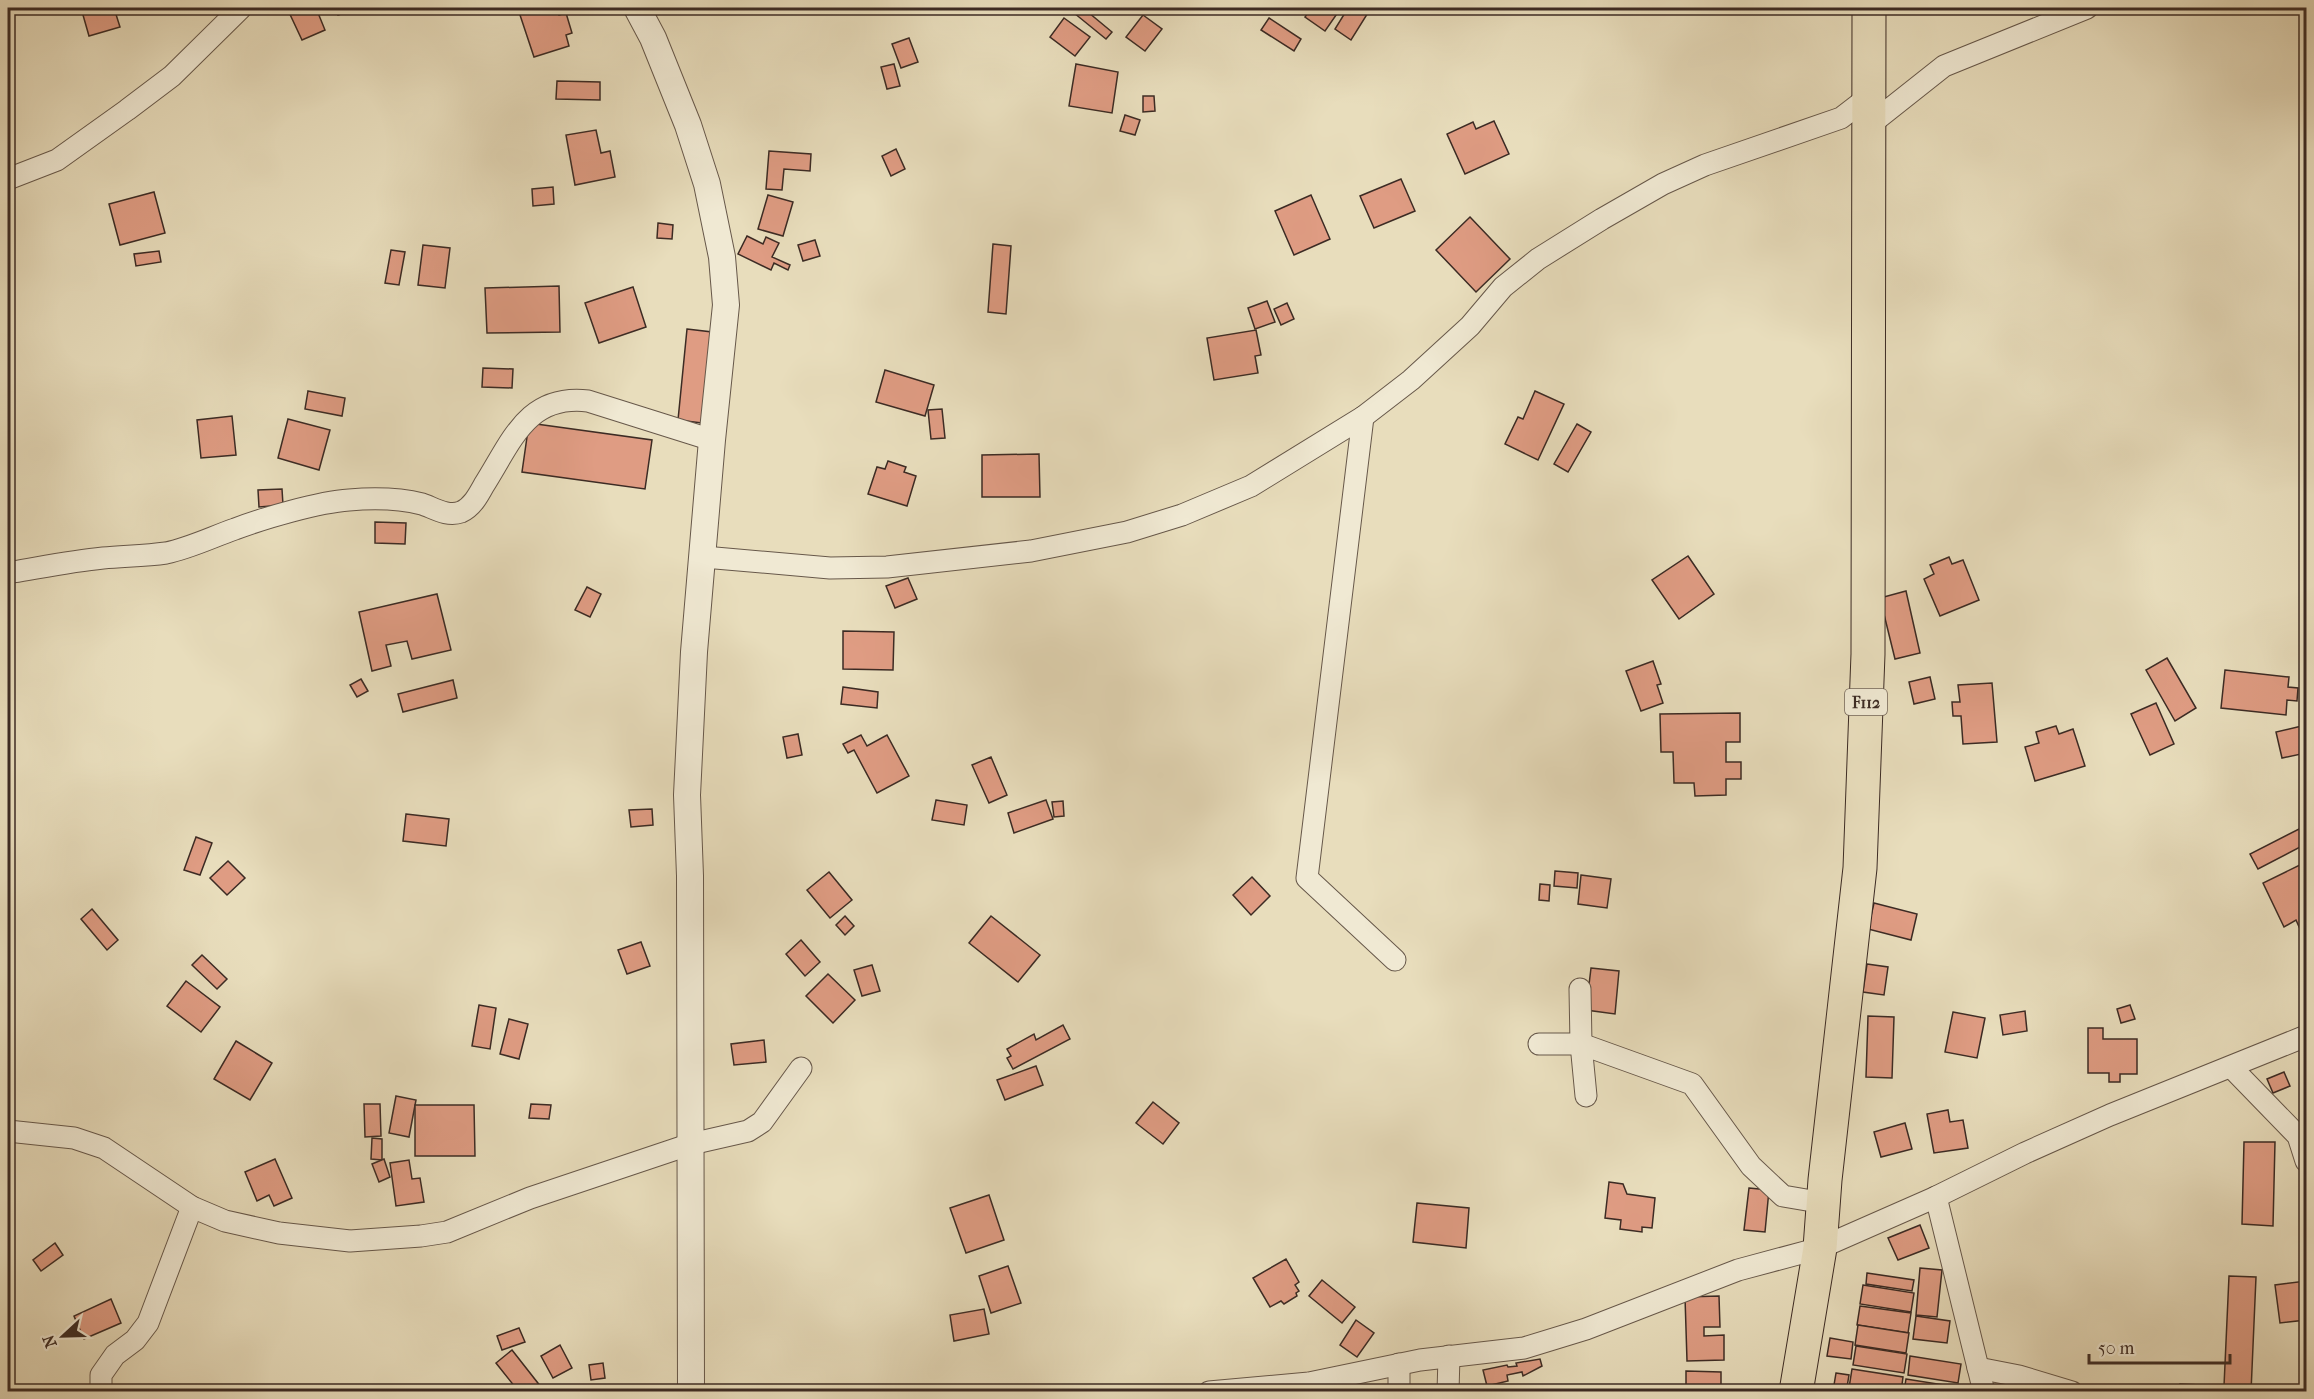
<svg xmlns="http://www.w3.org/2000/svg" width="2314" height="1399" font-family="'IM FELL French Canon',serif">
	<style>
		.building { fill: #df9c83; stroke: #3c2b24; stroke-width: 1.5 }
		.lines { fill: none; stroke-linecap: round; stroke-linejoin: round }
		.minor-casing { stroke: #67584a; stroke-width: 23 }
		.tertiary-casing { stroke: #67584a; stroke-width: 28 }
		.primary-casing { stroke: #3c2b24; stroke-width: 35 }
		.minor { stroke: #f0e9d3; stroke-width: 21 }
		.tertiary { stroke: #f0e9d3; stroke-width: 26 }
		.primary { stroke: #e8ddbc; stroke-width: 33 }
		.labels { text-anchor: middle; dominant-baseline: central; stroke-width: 6; stroke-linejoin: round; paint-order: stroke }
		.shield { fill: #f0e9d3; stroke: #726458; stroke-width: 1.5 }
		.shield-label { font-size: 16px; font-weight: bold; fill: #3c2b24 }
	</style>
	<rect width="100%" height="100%" fill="#e8ddbc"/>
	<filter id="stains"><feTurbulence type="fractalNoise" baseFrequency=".00333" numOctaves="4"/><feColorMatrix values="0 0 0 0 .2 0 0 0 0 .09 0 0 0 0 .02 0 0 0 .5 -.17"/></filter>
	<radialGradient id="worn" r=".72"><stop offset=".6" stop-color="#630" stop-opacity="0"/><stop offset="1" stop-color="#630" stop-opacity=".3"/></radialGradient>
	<g class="building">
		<path d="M81 8H114L120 27 89 36Z"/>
		<path d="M287 8H316L325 30 302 40Z"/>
		<path d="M335 8H359L338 15Z"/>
		<path d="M533 8H557L559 15 566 13 572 33 566 35 569 46 534 57 519 12Z"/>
		<path d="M1078 8H1083L1112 32 1106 39 1074 13Z"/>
		<path d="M1311 8H1341L1325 31 1305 17Z"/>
		<path d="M1348 8H1371L1351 40 1335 29Z"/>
		<path d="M1143 15 1162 29 1145 51 1126 37Z"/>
		<path d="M1064 18 1090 37 1075 56 1050 37Z"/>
		<path d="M1269 18 1301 39 1294 51 1261 30Z"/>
		<path d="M909 38 918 62 901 68 892 44Z"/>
		<path d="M894 64 900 86 887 89 881 67Z"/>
		<path d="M1076 64 1118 72 1112 113 1069 106Z"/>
		<path d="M557 81 600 82V100L556 99Z"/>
		<path d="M1143 96H1154L1155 111 1143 112Z"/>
		<path d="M1125 115 1140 120 1135 135 1120 131Z"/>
		<path d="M1494 121 1509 154 1465 174 1447 134 1473 122 1476 129Z"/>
		<path d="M596 130 601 153 610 151 615 177 575 185 566 135Z"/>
		<path d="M896 149 905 169 891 176 882 156Z"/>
		<path d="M769 151 811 154 810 171 784 169 782 190 766 189Z"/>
		<path d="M1401 179 1415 211 1374 228 1360 196Z"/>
		<path d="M553 187 554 204 533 206 532 189Z"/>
		<path d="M154 192 165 233 120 245 109 204Z"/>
		<path d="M768 195 793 202 783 236 758 229Z"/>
		<path d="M1311 195 1330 239 1294 255 1275 211Z"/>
		<path d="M1470 217 1510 259 1476 292 1436 250Z"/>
		<path d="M658 223 673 225 672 239 657 238Z"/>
		<path d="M747 236 763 244 766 237 779 243 772 257 790 265 788 270 774 263 771 270 738 254Z"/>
		<path d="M815 240 820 256 803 261 798 245Z"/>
		<path d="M993 244 1011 246 1006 314 988 312Z"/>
		<path d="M423 245 450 248 445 288 418 285Z"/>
		<path d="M391 250 405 252 399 285 385 283Z"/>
		<path d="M159 251 161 262 136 266 134 254Z"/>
		<path d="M559 286 560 332 487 333 485 288Z"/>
		<path d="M633 287 646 327 599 343 585 303Z"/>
		<path d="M1267 301 1275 322 1255 329 1248 308Z"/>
		<path d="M1287 303 1294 319 1281 325 1274 309Z"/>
		<path d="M687 329 712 332 702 423 678 420Z"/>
		<path d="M1256 330 1261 355 1255 356 1258 373 1214 380 1207 338Z"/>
		<path d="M483 368 513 369 512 388 482 387Z"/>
		<path d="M885 370 934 385 925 416 876 402Z"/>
		<path d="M308 391 345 398 342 416 305 409Z"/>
		<path d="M1535 391 1564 404 1538 460 1505 444 1518 417 1523 419Z"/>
		<path d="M942 409 945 438 931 439 928 410Z"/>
		<path d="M232 416 236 455 201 458 197 420Z"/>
		<path d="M288 419 330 430 319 470 278 458Z"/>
		<path d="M529 423 652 440 645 489 522 472Z"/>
		<path d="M1577 424 1591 432 1568 472 1554 464Z"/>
		<path d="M1039 454 1040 497H982V455Z"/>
		<path d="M888 461 906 467 904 472 916 476 907 506 868 494 877 467 885 469Z"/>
		<path d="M282 489 283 505 259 507 258 490Z"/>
		<path d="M375 522 406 523 405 544 375 543Z"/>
		<path d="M1688 556 1714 594 1679 619 1652 580Z"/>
		<path d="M1949 557 1952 564 1963 560 1979 600 1940 616 1924 579 1934 574 1930 565Z"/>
		<path d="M908 578 917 599 895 608 886 586Z"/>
		<path d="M587 587 601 594 590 617 575 610Z"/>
		<path d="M1906 591 1920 653 1895 659 1880 598Z"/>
		<path d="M437 594 451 650 412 659 407 641 386 645 391 666 372 671 359 612Z"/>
		<path d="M843 631 894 632 893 670 843 669Z"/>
		<path d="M2167 658 2196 708 2175 721 2146 670Z"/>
		<path d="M1653 661 1661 684 1657 685 1663 703 1641 711 1626 671Z"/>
		<path d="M2225 670 2289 677 2288 687 2298 688 2297 701 2287 700 2286 715 2221 708Z"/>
		<path d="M1930 677 1935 699 1914 704 1909 682Z"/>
		<path d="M361 679 368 691 357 697 350 685Z"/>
		<path d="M453 680 457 698 403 712 398 694Z"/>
		<path d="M1992 683 1997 742 1963 744 1961 716H1953L1952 702H1960L1958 685Z"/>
		<path d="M843 687 878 692 877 708 841 704Z"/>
		<path d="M2156 703 2174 744 2150 755 2131 714Z"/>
		<path d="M1740 713V742H1726V762H1741V779H1726V795L1695 796 1694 783H1674L1673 752H1661L1660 714Z"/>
		<path d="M2306 725V753L2282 758 2276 732Z"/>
		<path d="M2056 726 2059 734 2073 729 2085 766 2035 781 2025 747 2039 743 2036 732Z"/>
		<path d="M798 734 802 755 787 758 783 737Z"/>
		<path d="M861 735 867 746 887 735 909 776 877 793 854 750 848 753 843 744Z"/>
		<path d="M991 757 1007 795 989 803 972 765Z"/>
		<path d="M936 800 967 805 964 825 932 820Z"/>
		<path d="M1046 800 1053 819 1014 833 1008 813Z"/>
		<path d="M1063 801 1064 816 1054 817 1052 802Z"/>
		<path d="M652 809 653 825 631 827 629 810Z"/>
		<path d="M406 814 449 819 446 846 403 841Z"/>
		<path d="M2299 829 2306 844 2258 869 2250 854Z"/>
		<path d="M196 837 212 843 200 875 184 870Z"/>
		<path d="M228 861 245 878 227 895 210 878Z"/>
		<path d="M2306 862V926L2300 929 2296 920 2284 927 2263 883Z"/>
		<path d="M1555 871 1578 873 1577 888 1554 886Z"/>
		<path d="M829 872 852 900 830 918 807 890Z"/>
		<path d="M1581 875 1611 879 1607 908 1578 904Z"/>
		<path d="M1252 877 1270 896 1251 915 1233 895Z"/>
		<path d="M1540 884 1550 885 1549 901 1539 900Z"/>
		<path d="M1874 903 1917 914 1911 940 1868 929Z"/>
		<path d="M92 909 118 940 107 950 81 919Z"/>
		<path d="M845 916 854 926 845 935 836 925Z"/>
		<path d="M991 916 1040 955 1018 982 969 943Z"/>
		<path d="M801 940 820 962 805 976 786 954Z"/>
		<path d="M641 942 650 966 627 974 618 950Z"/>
		<path d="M202 955 227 979 217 989 192 965Z"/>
		<path d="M1867 964 1888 967 1884 995 1863 992Z"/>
		<path d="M872 965 880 991 862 996 854 970Z"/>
		<path d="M1591 968 1619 971 1615 1014 1586 1010Z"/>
		<path d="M828 974 855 1000 833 1023 806 996Z"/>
		<path d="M186 981 220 1007 201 1032 167 1006Z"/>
		<path d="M479 1005 496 1008 490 1049 472 1046Z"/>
		<path d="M2130 1005 2135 1019 2121 1023 2117 1009Z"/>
		<path d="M2025 1011 2027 1031 2003 1035 2000 1015Z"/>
		<path d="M1953 1012 1985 1018 1977 1058 1945 1052Z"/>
		<path d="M1868 1016 1894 1017 1892 1078 1866 1077Z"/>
		<path d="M509 1019 528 1024 519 1059 500 1054Z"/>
		<path d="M1063 1025 1070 1039 1013 1069 1007 1058 1011 1056 1007 1049 1034 1034 1036 1040Z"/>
		<path d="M2088 1028H2103V1039H2137V1074H2120V1082H2109V1073H2088Z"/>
		<path d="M764 1040 766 1062 734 1065 731 1044Z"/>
		<path d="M236 1041 272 1063 250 1100 214 1079Z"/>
		<path d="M1036 1066 1043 1085 1005 1100 997 1080Z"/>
		<path d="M2284 1072 2290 1086 2273 1093 2267 1079Z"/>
		<path d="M396 1096 416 1100 409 1137 389 1133Z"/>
		<path d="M1153 1102 1179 1123 1163 1144 1136 1123Z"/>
		<path d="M364 1104H380L381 1136 365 1137Z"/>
		<path d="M531 1104 551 1105 549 1119 529 1118Z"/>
		<path d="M415 1105H474L475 1156H415Z"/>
		<path d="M1948 1110 1950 1122 1963 1120 1968 1148 1934 1153 1927 1114Z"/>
		<path d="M1905 1123 1912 1149 1881 1157 1874 1132Z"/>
		<path d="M372 1138 382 1139V1160L371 1159Z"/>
		<path d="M2244 1142H2275L2273 1226 2242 1224Z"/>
		<path d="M275 1159 292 1198 274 1206 269 1195 257 1201 245 1172Z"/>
		<path d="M384 1159 390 1177 379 1182 372 1164Z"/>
		<path d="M409 1160 412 1179 420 1178 424 1202 396 1206 390 1163Z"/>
		<path d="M1609 1182 1623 1184 1627 1194 1655 1198 1652 1228 1642 1227V1232L1620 1229 1621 1220 1605 1218Z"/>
		<path d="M1749 1188 1769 1190 1765 1232 1744 1230Z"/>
		<path d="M989 1195 1004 1240 966 1253 950 1208Z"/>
		<path d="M1417 1203 1469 1208 1466 1248 1413 1242Z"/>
		<path d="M1920 1225 1929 1248 1898 1260 1888 1238Z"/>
		<path d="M55 1243 63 1255 41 1271 33 1260Z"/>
		<path d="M1286 1259 1299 1282 1295 1285 1299 1291 1296 1293 1297 1296 1284 1304 1281 1301 1270 1307 1253 1278Z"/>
		<path d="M1008 1266 1021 1303 991 1313 979 1276Z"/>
		<path d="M1920 1268 1942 1270 1937 1317 1916 1315Z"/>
		<path d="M1867 1273 1914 1280 1912 1291 1866 1284Z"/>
		<path d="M2229 1276 2256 1277 2251 1392H2179L2180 1384 2224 1386Z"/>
		<path d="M1322 1280 1355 1307 1342 1323 1309 1296Z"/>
		<path d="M2306 1281V1320L2280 1323 2275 1285Z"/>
		<path d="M1863 1285 1914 1293 1911 1312 1860 1304Z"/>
		<path d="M1719 1296 1720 1327H1704V1336L1724 1335V1360L1687 1361 1685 1297Z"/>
		<path d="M111 1299 121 1323 84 1339 74 1316Z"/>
		<path d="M1860 1306 1911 1313 1908 1333 1857 1325Z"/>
		<path d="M984 1309 989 1334 954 1341 950 1315Z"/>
		<path d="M1916 1316 1950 1321 1947 1343 1913 1339Z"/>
		<path d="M1356 1320 1374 1333 1357 1357 1340 1345Z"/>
		<path d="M1858 1325 1909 1333 1906 1353 1855 1345Z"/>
		<path d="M519 1328 525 1342 502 1350 497 1336Z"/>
		<path d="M1830 1338 1853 1342 1851 1359 1827 1356Z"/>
		<path d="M560 1345 572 1368 553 1378 541 1356Z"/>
		<path d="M1856 1346 1907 1354 1904 1373 1853 1365Z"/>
		<path d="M512 1350 541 1387 535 1392H519L496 1363Z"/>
		<path d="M1910 1356 1961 1364 1958 1383 1908 1375Z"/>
		<path d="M1540 1359 1542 1366 1523 1376 1522 1372 1507 1375 1508 1381 1487 1386 1483 1370 1507 1365 1508 1367 1517 1366 1516 1363Z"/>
		<path d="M603 1363 605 1378 591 1380 589 1365Z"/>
		<path d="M1852 1369 1903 1377 1901 1392H1871L1849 1388Z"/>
		<path d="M1686 1371 1721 1372V1392H1686Z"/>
		<path d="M1836 1373 1849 1375 1847 1387 1834 1385Z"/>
		<path d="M1906 1379 1957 1387 1956 1392H1904Z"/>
	</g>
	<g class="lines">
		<defs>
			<g id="minor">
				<path d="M1867 127 1944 66 2087 8"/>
				<path d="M8 179 57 160 127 110 172 76 241 8"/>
				<path d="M1363 417 1307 878 1395 960"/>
				<path d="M704 557 830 568 887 567 1031 551 1127 532 1182 515 1251 486 1363 417 1411 380 1470 326 1503 287 1538 259 1602 219 1663 184 1705 165 1841 118 1867 98"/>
				<path d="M13 572C43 567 73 561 103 558 124 556 145 556 166 553 190 548 212 537 235 529 264 518 319 502 349 500 373 498 398 498 422 504 434 508 447 517 461 512 472 507 478 496 484 485 512 441 527 394 588 401L712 440"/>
				<path d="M1580 989 1581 1044 1586 1096"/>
				<path d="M1539 1044H1581L1692 1084 1751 1166 1783 1196 1824 1203"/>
				<path d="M2231 1067 2298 1136 2306 1161"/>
				<path d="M8 1131 74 1138 104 1148 192 1207 225 1221 279 1233 350 1241 421 1236 447 1232 530 1198 691 1144 748 1131 762 1122 801 1068"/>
				<path d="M1936 1197 1984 1392"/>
				<path d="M1399 1364V1392"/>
				<path d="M1978 1368 2019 1376 2072 1392"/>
				<path d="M101 1392V1375L115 1355 135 1340 148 1323 192 1207"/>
				<path d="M1209 1392 1309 1383 1420 1360 1524 1348 1586 1329 1738 1270 1820 1248 1936 1197 2025 1153 2110 1115 2306 1036"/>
				<path d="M1448 1392 1449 1356"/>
			</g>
			<path id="tertiary" d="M637 8 653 38 688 125 707 184 722 257 726 305 712 440 694 652 687 795 690 876 691 1392"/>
			<path id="primary" d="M1796 1392 1820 1248 1825 1180 1860 868 1868 654 1869 8"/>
		</defs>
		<use href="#minor" class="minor-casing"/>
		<use href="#tertiary" class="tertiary-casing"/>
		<use href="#primary" class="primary-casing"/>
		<use href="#minor" class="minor"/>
		<use href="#tertiary" class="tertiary"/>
		<use href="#primary" class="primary"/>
	</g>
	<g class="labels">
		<rect class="shield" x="1845" y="689" width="42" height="26" rx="4.5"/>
		<g class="shield-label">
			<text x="1866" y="702">F112</text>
		</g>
	</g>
	<rect width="2314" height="1399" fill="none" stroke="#e8ddbc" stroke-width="30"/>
	<rect x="9" y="9" width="2296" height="1381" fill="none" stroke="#3c2b24" stroke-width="3"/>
	<rect x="15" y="15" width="2284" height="1369" fill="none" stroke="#3c2b24" stroke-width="1.5"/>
	<g transform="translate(63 1336) rotate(248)" stroke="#f0e9d3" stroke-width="4.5" paint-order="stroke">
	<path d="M0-4.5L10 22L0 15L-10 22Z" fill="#3c2b24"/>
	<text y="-9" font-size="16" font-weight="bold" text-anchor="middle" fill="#3c2b24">N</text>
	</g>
	<path d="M2089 1354v9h141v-9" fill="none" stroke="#3c2b24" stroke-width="3"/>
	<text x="2098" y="1354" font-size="18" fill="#3c2b24" stroke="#f0e9d3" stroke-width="4.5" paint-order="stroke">50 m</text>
	<rect width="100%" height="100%" filter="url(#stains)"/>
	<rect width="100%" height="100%" fill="url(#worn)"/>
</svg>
